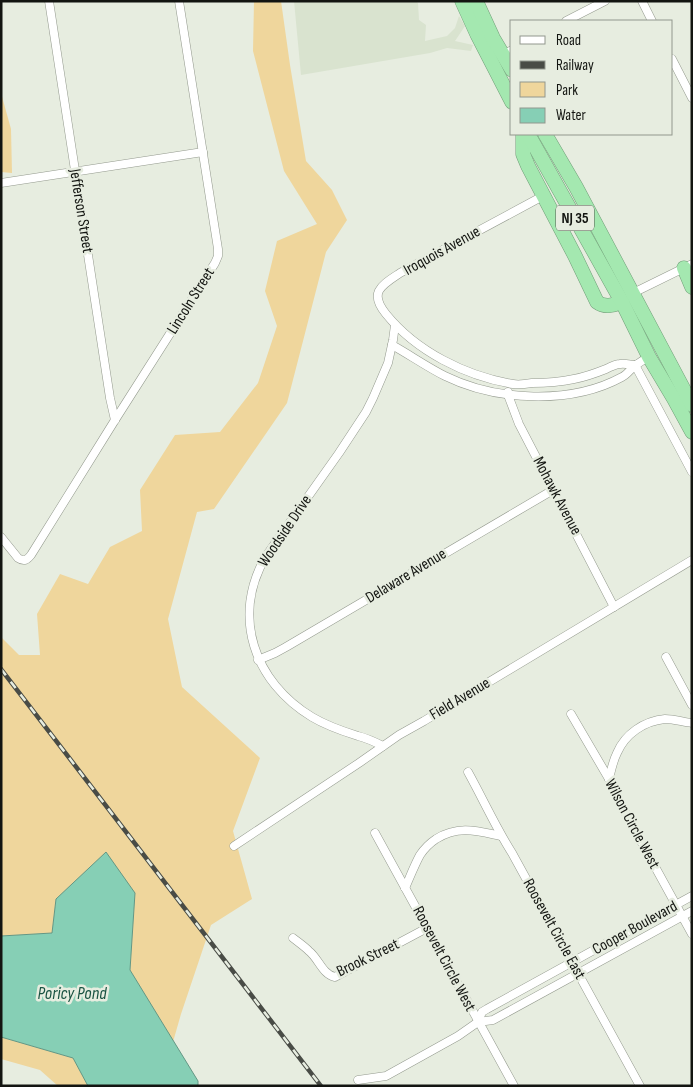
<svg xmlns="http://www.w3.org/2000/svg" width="693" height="1087" font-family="'Sofia Sans Condensed',sans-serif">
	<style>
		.built { fill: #d9e3cf }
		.green { fill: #efd69c }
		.water { fill: #86cfb5; stroke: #649784 }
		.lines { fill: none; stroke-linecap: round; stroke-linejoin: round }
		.street-casing { stroke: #949a8e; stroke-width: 9 }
		.highway-casing { stroke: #719e78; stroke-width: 15 }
		.street { stroke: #fff; stroke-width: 8 }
		.highway { stroke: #a4e8b0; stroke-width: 14 }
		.rail-casing { stroke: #494c46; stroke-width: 4.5 }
		.rail { stroke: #e7ede0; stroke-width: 2.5; stroke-dasharray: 8; stroke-linecap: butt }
		.labels { text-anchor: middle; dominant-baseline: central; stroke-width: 5; stroke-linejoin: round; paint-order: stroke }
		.shield { fill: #e7ede0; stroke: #53564f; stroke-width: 1 }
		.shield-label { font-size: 15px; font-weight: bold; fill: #131511 }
		.street-label { font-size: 16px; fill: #131511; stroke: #e7ede0 }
		.water-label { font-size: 18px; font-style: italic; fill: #195342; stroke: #e7ede0 }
	</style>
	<rect width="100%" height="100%" fill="#e7ede0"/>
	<path class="built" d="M294 1H416L418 3 419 20 426 25 425 41 447 36 455 28 459 16 465 26 455 41 473 45 471 51 447 48 430 53 301 75Z"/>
	<g class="green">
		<path d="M254 1H281L290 65 306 161 332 190 347 220 326 252 287 403 214 509 197 512 168 619 182 687 260 758 233 831 252 899 211 925 181 1014 173 1042 130 970 135 893 56 899 52 933 1 936V637L19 655H40L37 614 60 574 88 584 110 547 142 531 140 490 175 435 220 432 258 383 277 326 265 291 277 241 317 224 284 171 253 51Z"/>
		<path d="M1 93 11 129 12 173 1 172Z"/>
		<path d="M1 1037 73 1058 88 1086H58L40 1070 1 1059Z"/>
	</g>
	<path class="water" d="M106 852 135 893 130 970 198 1081V1086H88L73 1058 1 1037V936L52 933 56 899Z"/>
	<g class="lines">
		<defs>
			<g id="street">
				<path d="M49 1 110 398 115 420"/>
				<path d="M642 1 652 21"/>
				<path d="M566 21 605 1"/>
				<path d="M503 55 512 50"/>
				<path d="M672 59 692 98"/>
				<path d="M1 183 203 152"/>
				<path d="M543 196 400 273C382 285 368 292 386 314 416 351 465 376 513 384 519 385 526 384 532 383 546 383 560 382 574 379 585 377 596 373 606 369 610 367 616 364 620 364 625 363 631 365 635 365"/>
				<path d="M631 294 692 264"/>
				<path d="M392 345C410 355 427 367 445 376 496 401 571 405 622 377 628 374 631 368 636 365 640 362 645 359 649 357"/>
				<path d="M635 365 692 472"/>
				<path d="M508 392V395L519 424 614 607"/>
				<path d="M1 537 18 558C24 562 27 560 31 555L115 420 215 263 218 256V249L179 1"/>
				<path d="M666 657 692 705"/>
				<path d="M258 660 275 653 286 647 553 490"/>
				<path d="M571 714 609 779 620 803 692 934"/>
				<path d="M383 746C375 742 366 738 358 736 342 731 327 726 312 717 254 682 231 616 266 556L339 453 366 412 373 398 388 363 393 340 395 325"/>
				<path d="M468 772C483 799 496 828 512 853L640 1086"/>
				<path d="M609 779C611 770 613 761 617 753 625 734 644 721 665 719 674 719 683 722 692 723"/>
				<path d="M375 833 514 1086"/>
				<path d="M234 846 359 763 399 735 424 721 692 560"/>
				<path d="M405 888C410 877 414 866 420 855 424 849 430 843 436 839 459 825 477 831 501 836"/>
				<path d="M293 938C298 942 304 946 309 951 319 959 322 974 335 977L427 928"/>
				<path d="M478 1022 482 1012 487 1009 692 896"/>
				<path d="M358 1080 386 1076 458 1036 478 1022 493 1020 692 911"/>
			</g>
			<g id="highway">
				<path d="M462 1 477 34 512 102"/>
				<path d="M476 1 493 38 512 70"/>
				<path d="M523 134V154L528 166 575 256 597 302C605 308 613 305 622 302"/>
				<path d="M528 134 622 302 649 357 674 399 692 432"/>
				<path d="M545 134 576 187 692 405"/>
				<path d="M684 268 692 287"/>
			</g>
		</defs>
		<use href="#street" class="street-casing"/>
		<use href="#highway" class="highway-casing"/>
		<use href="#street" class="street"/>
		<use href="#highway" class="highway"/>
		<defs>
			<path id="rail" d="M1 669 321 1086"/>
		</defs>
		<use href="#rail" class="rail-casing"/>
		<use href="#rail" class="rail"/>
	</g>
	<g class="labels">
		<rect class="shield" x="556" y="205.5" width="38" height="25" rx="4"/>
		<g class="shield-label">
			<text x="575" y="218">NJ 35</text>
		</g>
		<g class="street-label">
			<text transform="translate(81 211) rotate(81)">Jefferson Street</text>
			<text transform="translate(442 251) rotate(-29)">Iroquois Avenue</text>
			<text transform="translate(191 301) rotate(-58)">Lincoln Street</text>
			<text transform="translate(557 496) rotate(62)">Mohawk Avenue</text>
			<text transform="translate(285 531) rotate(-56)">Woodside Drive</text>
			<text transform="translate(406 576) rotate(-31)">Delaware Avenue</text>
			<text transform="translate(460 699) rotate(-31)">Field Avenue</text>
			<text transform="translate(632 824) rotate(62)">Wilson Circle West</text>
			<text transform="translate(635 928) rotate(-29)">Cooper Boulevard</text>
			<text transform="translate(554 929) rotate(61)">Roosevelt Circle East</text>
			<text transform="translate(368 958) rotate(-26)">Brook Street</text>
			<text transform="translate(444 959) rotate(62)">Roosevelt Circle West</text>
		</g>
		<g class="water-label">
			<text x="72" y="993">Poricy Pond</text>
		</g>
	</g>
	<rect width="693" height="1087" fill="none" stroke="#131511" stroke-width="5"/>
	<rect x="510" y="20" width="162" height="115" fill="#e7ede0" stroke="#92978d"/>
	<rect x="520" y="36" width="25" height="8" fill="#ffffff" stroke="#92978d"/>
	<text x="556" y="45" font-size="15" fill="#131511">Road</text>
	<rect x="520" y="61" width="25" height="8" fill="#494c46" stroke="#92978d"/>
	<text x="556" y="70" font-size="15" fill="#131511">Railway</text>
	<rect x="520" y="82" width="25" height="15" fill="#efd69c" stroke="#92978d"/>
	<text x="556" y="95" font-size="15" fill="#131511">Park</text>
	<rect x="520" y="108" width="25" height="15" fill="#86cfb5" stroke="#92978d"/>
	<text x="556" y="120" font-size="15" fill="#131511">Water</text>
</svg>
